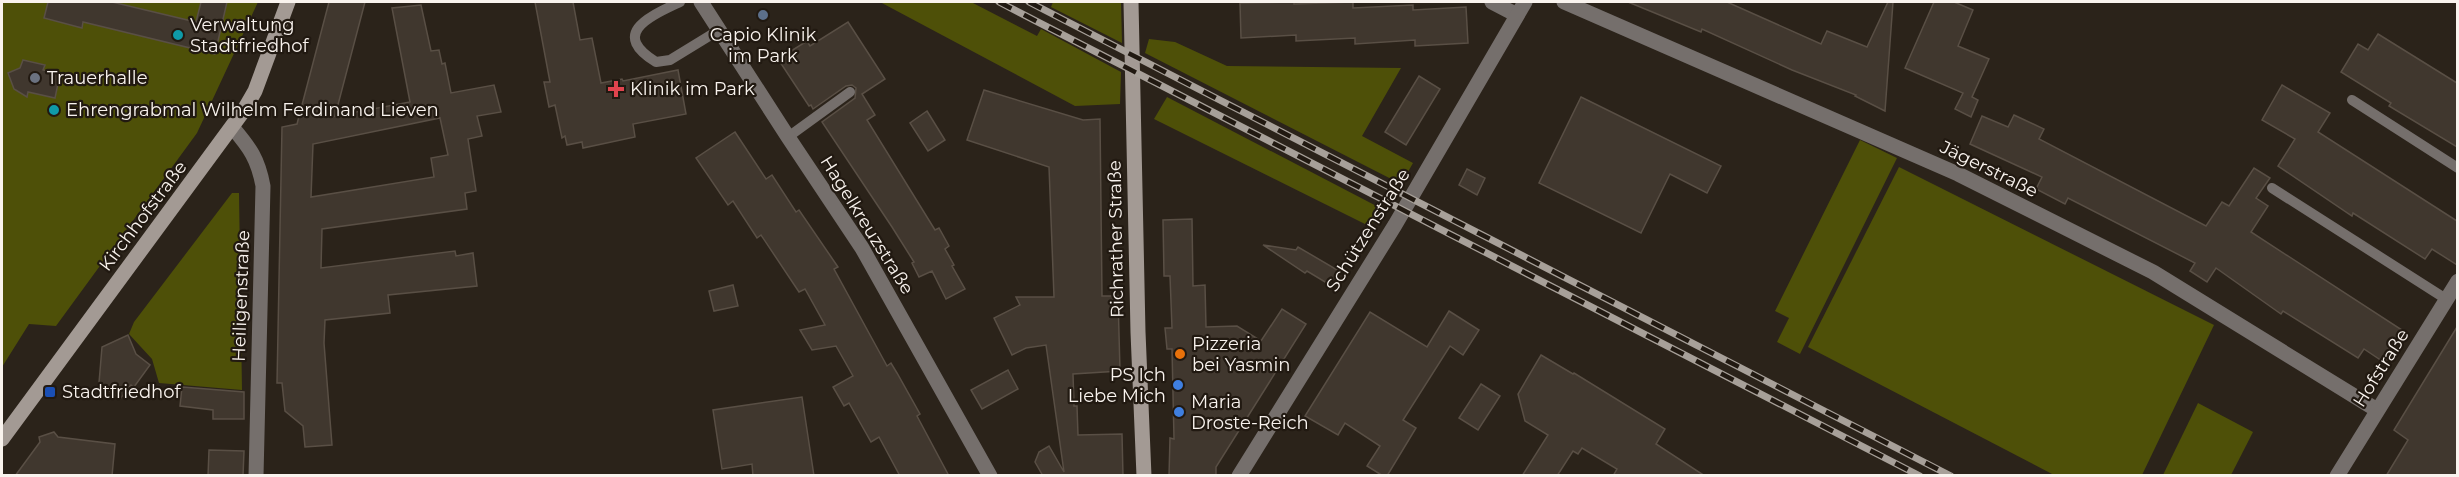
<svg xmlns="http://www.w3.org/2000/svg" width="2459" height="477" font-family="Montserrat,sans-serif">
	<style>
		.green { fill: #4e5008 }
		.building { fill: #40372e; stroke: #594f45; stroke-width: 1.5; fill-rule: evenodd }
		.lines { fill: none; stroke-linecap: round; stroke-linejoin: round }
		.lane { stroke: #756f6c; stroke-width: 10 }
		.street { stroke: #756f6c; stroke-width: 15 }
		.secondary { stroke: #a39a94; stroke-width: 15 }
		.rail-casing { stroke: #a7a099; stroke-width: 7 }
		.rail { stroke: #211911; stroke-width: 4.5; stroke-dasharray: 14; stroke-linecap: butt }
		.service-dot { fill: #5c6f8a; stroke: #211911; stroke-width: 2 }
		.culture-dot { fill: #0f9aa8; stroke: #211911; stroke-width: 2 }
		.worship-dot { fill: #6b7280; stroke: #211911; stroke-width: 2 }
		.health-dot { fill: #e0444e; stroke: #211911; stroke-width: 2 }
		.food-dot { fill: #e8710a; stroke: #211911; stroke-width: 2 }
		.shop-dot { fill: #3f7fe0; stroke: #211911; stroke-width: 2 }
		.transit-dot { fill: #1a4fb4; stroke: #211911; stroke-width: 2 }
		.labels { text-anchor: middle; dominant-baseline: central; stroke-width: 4.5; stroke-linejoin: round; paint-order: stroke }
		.poi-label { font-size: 18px; fill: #f9f3ee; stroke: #211911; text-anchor: start }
		.street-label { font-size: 18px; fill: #f9f3ee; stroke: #211911 }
	</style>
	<rect width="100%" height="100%" fill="#2b231a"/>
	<g class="green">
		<path d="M2 2H258L197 133 56 326 29 324 2 367Z"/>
		<path d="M880 2H971L1037 36 1041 29 1121 72 1120 104 1075 106Z"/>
		<path d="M1053 2H1121L1122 43 1051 7Z"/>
		<path d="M1149 39 1175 42 1227 66 1401 68 1362 136 1413 163 1401 184 1145 53Z"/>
		<path d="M1167 97 1386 211 1369 226 1154 119Z"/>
		<path d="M1860 140 1897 158 1800 354 1777 342 1789 318 1775 311Z"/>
		<path d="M1899 167 2214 325 2142 475H2054L1808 347Z"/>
		<path d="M232 193H239L242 390 159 383 152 359 129 334 134 322Z"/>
		<path d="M2198 403 2253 432 2231 475H2163Z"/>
	</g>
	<g class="building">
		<path d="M48 2H112L196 22 201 2H227L215 54 83 22 82 28 44 18Z"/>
		<path d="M329 2H365L335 116 410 102 392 8 421 5 431 51 439 50 442 64 445 63 451 93 494 85 501 112 477 116 482 136 468 139 476 191 465 193 467 209 322 229 321 268 455 251 456 256 473 253 477 286 388 295 390 313 325 320 324 343 332 445 305 447 303 426 285 411 282 383H277L282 127 297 124ZM440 118 448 155 431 158 434 177 311 197 313 144Z"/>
		<path d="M535 2H573L580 40 592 38 601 83 622 79 623 81 678 70 686 114 633 124 635 137 583 148 582 142 567 145 565 136 562 138 555 105 549 107 544 82H550Z"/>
		<path d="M1294 2V4L1353 2V8L1413 5V10L1466 7 1468 43 1415 46V40L1355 44V38L1296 41V35L1241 38 1240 3Z"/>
		<path d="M1628 2H1727L1821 44 1827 31 1867 47 1888 2H1893L1885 111 1855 96 1856 95 1792 70 1702 29 1701 32Z"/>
		<path d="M1934 2H1954L1973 10 1958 46 1989 59 1972 97 1978 100 1971 117 1955 109 1963 93 1905 68Z"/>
		<path d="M848 22 885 79 862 94 875 115 867 120 935 230 939 228 949 246 945 249 954 265 952 266 965 289 946 299 932 271 919 277 912 263 914 262 892 227 822 122 855 98 856 88 852 85 846 86 813 109 811 105 809 106 778 59 807 41 810 46Z"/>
		<path d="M2378 34 2457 83V147L2389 106 2391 103 2341 72 2358 44 2368 50Z"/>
		<path d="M23 60 45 65 43 70 60 74 55 98 28 92 27 97 14 89 8 73 20 68Z"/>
		<path d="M1419 76 1440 89 1406 145 1385 132Z"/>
		<path d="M2282 85 2330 113 2318 132 2457 221V265L2432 249 2425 259 2353 213 2352 216 2278 166 2295 139 2262 120Z"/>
		<path d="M984 90 1083 120 1100 119 1102 296H1118L1120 371 1073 374 1074 406H1077L1078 435 1122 434 1123 476H1043L1035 462 1039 452 1049 446 1064 472 1046 345 1026 348 1012 355 994 318 1020 305 1016 297H1054L1049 167 967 140Z"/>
		<path d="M1581 97 1721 166 1707 193 1670 174 1641 233 1539 183Z"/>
		<path d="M927 111 945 140 928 151 910 123Z"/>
		<path d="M2014 115 2044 129 2039 139 2206 226 2222 202 2229 206 2254 168 2270 178 2256 198 2268 206 2251 232 2405 332 2385 363 2364 349 2358 358 2283 311 2281 314 2216 268 2207 282 2190 271 2195 263 2068 198 2065 204 2036 189 2042 177 1970 144 1982 116 2008 127Z"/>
		<path d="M735 132 766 179 772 175 796 212 799 210 838 267 834 269 887 366 891 363 897 373 920 414 917 416 949 476H900L879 437 871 442 849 403 844 406 833 387 853 376 836 346 812 350 800 330 825 325 805 289 799 292 761 235 757 238 733 201 728 205 696 158Z"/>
		<path d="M1467 169 1485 178 1477 195 1459 185Z"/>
		<path d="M1192 219 1193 286 1205 285 1206 327 1237 326 1261 341 1282 309 1306 324 1216 467V476H1169L1170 438 1174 439 1172 349H1167L1165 328H1172L1170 276H1164L1163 220Z"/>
		<path d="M1263 245 1296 250 1298 247 1339 271 1330 285 1307 271 1305 273Z"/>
		<path d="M733 285 738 306 714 311 709 291Z"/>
		<path d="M1449 311 1479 330 1463 355 1450 346 1403 420 1416 428 1387 476H1383L1367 466 1380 446 1345 423 1338 435 1305 416 1370 312 1427 347Z"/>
		<path d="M2457 327V476H2386L2408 440 2394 430Z"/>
		<path d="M128 335 136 354 150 365 134 387 131 385 120 399 99 383 102 347Z"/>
		<path d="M1541 355 1573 374 1574 373 1665 429 1656 444 1705 476H1613L1617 469 1582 448 1578 454 1573 451 1557 476H1522L1548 435 1525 421 1518 394Z"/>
		<path d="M1008 370 1018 389 982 409 971 390Z"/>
		<path d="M1481 384 1500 396 1478 430 1459 418Z"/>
		<path d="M182 387 244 392V419H213V410L180 406Z"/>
		<path d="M802 397 814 476H753L752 464 722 469 713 410Z"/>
		<path d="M54 432 58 437 115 444 112 476H15L40 442 39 437Z"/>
		<path d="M209 450 244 451 243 476H208Z"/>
	</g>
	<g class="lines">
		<g class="lane">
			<path d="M680 2C651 16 609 33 656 62L670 60 719 30"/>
			<path d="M2352 100 2458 168"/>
			<path d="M788 137 850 92"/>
			<path d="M2272 188 2446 299"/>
		</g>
		<g class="street">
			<path d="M701 2 788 137 862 248 990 476"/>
			<path d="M1492 2 1517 15"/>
			<path d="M1564 2 1958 174 2153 272 2377 410"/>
			<path d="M233 128C250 148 258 159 263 186L256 476"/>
			<path d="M1239 476 1395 225 1525 2"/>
			<path d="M2337 476 2458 281"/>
		</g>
		<g class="secondary">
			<path d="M1131 2 1138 332 1144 476"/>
			<path d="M2 439 244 110 255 91 288 2"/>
		</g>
		<defs>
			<g id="rail">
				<path d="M999 2 1920 476"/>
				<path d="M1029 2 1951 476"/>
			</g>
		</defs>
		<use href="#rail" class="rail-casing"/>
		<use href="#rail" class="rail"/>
	</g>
	<circle class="service-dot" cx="763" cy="15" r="6"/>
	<g class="culture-dot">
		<circle cx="178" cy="35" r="6"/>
		<circle cx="54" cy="110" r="6"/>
	</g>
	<circle class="worship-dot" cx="35" cy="78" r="6"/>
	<path class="health-dot" d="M613 80h6v6h6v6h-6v6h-6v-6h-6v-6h6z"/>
	<circle class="food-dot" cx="1180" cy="354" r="6"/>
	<g class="shop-dot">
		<circle cx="1178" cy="385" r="6"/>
		<circle cx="1179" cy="412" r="6"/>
	</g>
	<rect class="transit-dot" x="44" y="386" width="12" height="12" rx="3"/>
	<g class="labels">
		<g class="poi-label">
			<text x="190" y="25">Verwaltung<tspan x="190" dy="21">Stadtfriedhof</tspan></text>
			<text x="763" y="35" text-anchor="middle">Capio Klinik<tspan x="763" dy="21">im Park</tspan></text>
			<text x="47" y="78">Trauerhalle</text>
			<text x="630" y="89">Klinik im Park</text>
			<text x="66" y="110">Ehrengrabmal Wilhelm Ferdinand Lieven</text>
			<text x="1192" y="344">Pizzeria<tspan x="1192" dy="21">bei Yasmin</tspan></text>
			<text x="1166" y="375" text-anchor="end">PS Ich<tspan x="1166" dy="21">Liebe Mich</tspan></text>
			<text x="62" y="392">Stadtfriedhof</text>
			<text x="1191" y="402">Maria<tspan x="1191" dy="21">Droste-Reich</tspan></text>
		</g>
		<g class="street-label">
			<text transform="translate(1989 169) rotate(26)">Jägerstraße</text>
			<text transform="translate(143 216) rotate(-53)">Kirchhofstraße</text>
			<text transform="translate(867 225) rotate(58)">Hagelkreuzstraße</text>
			<text transform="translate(1368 230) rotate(-58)">Schützenstraße</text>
			<text transform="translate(1116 239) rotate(-91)">Richrather Straße</text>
			<text transform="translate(241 296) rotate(-88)">Heiligenstraße</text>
			<text transform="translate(2381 368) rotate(-58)">Hofstraße</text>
		</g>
	</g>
	<rect width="2459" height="477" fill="none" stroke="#f9f3ee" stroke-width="6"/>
</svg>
